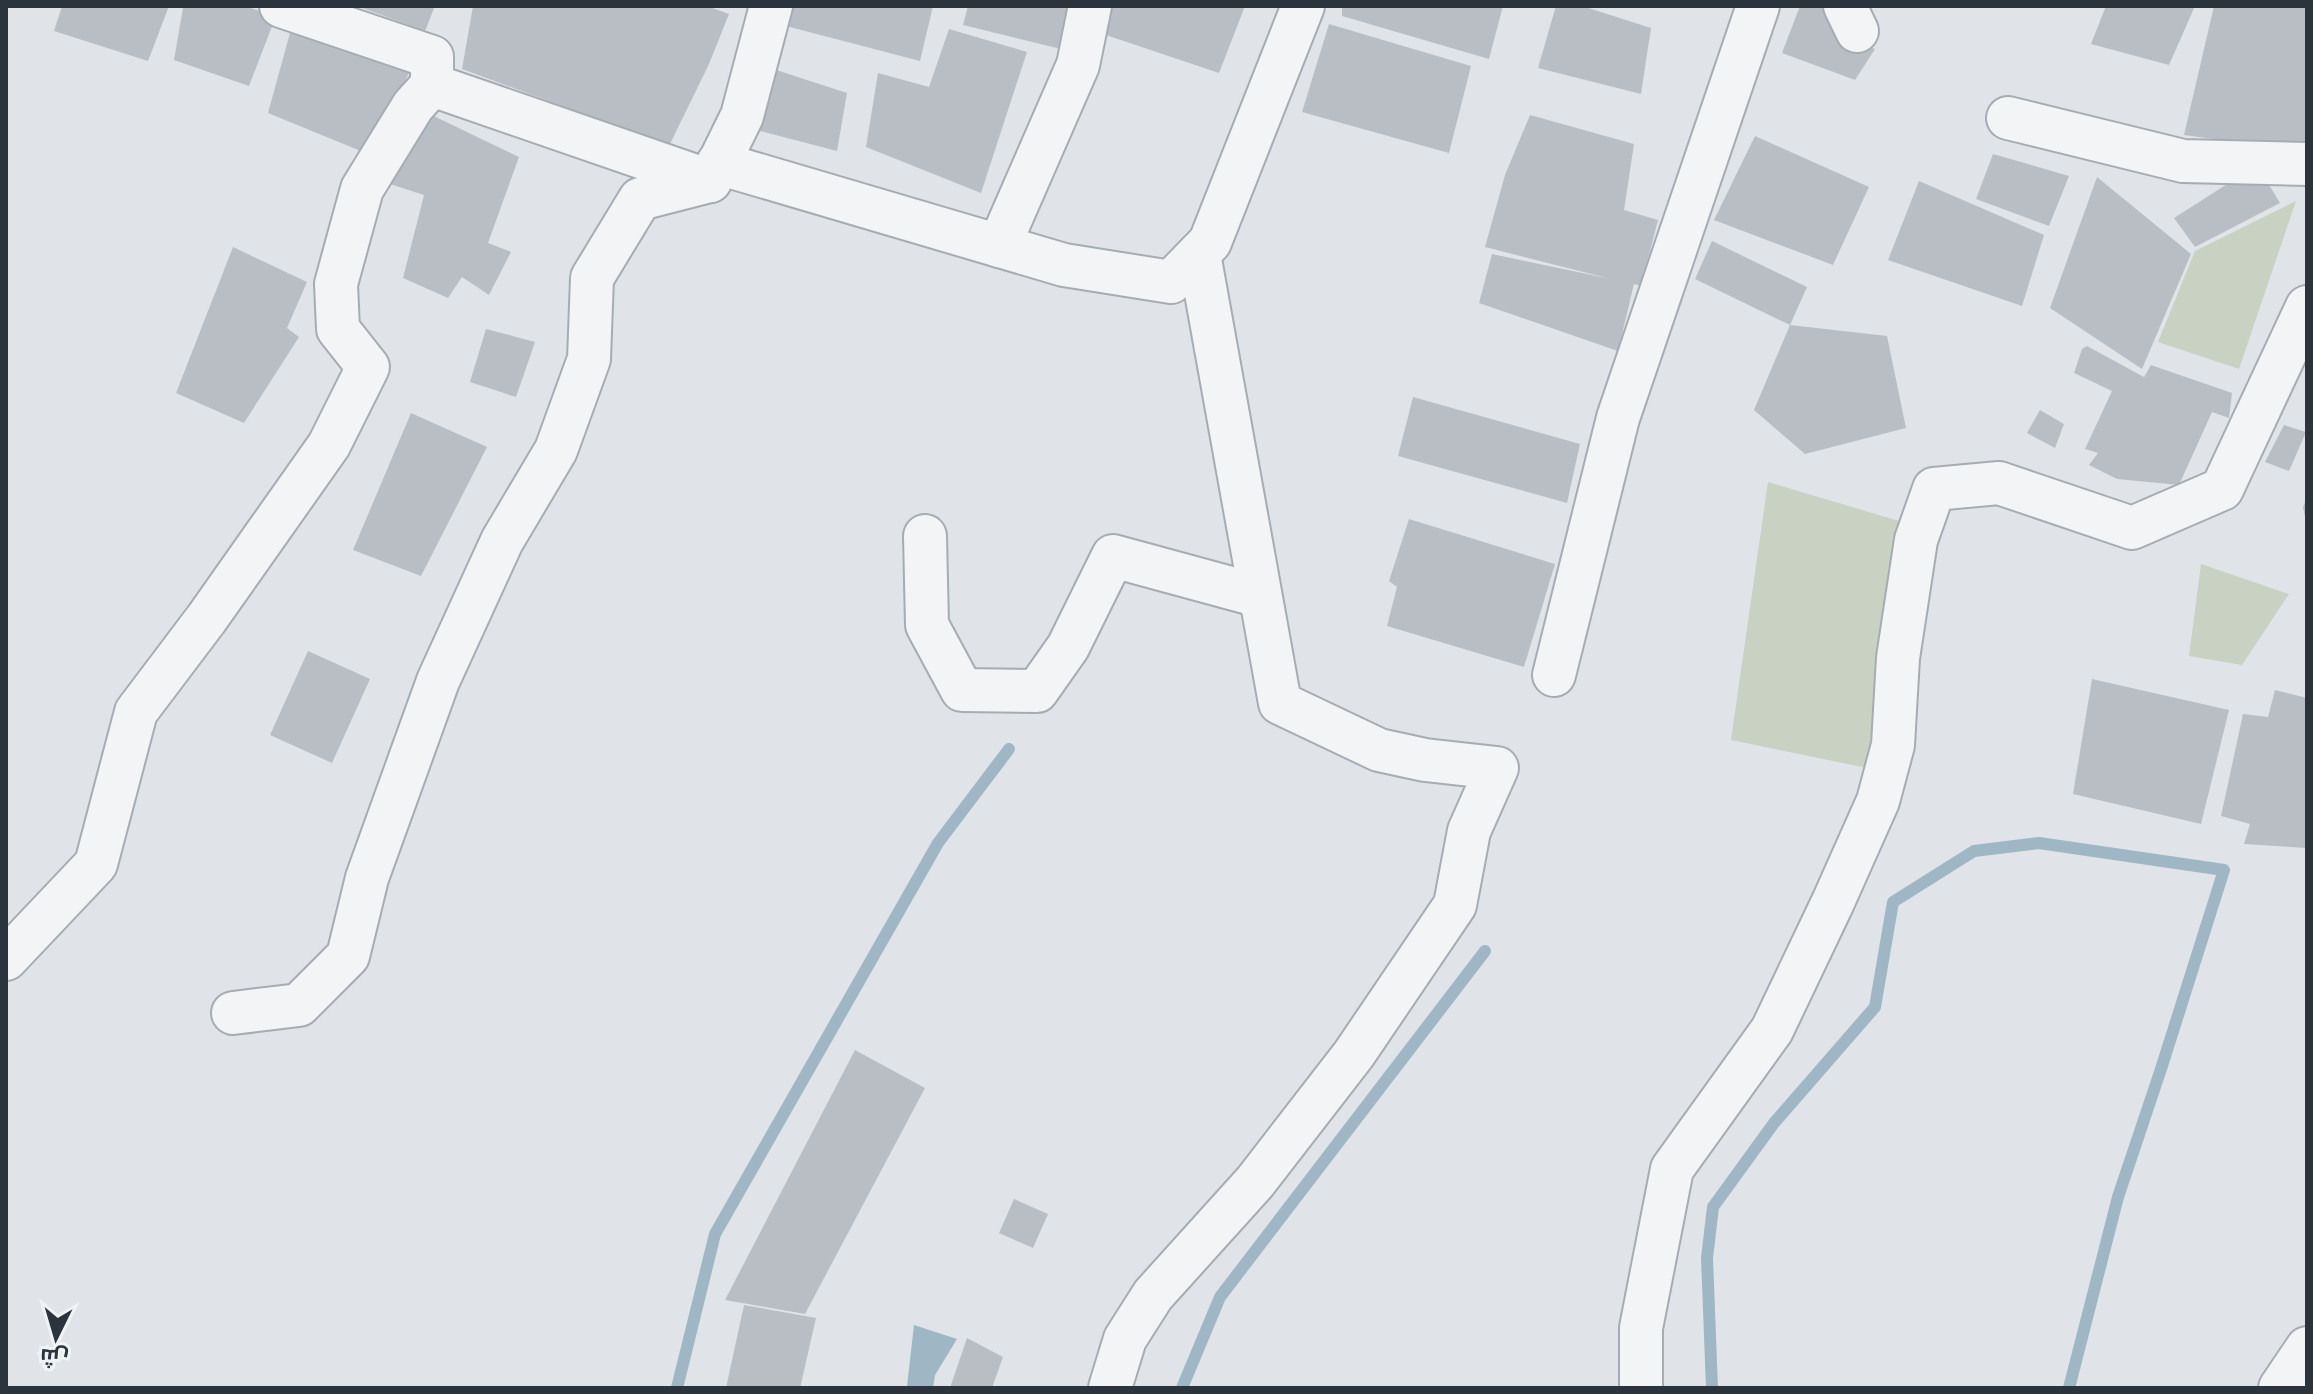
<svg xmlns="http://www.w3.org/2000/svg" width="2313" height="1394" font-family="'Nunito Sans',Cairo,sans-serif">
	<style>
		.green { fill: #c8d1c2 }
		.water { fill: #9fb6c4 }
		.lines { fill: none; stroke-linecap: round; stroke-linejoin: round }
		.stream { stroke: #9fb6c4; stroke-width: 12 }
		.building { fill: #b8bec4 }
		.street-casing { stroke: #a6acb1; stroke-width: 46 }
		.street { stroke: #f2f4f6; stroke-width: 42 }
	</style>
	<rect width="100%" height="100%" fill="#e0e4e8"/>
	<g class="green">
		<path d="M2296 201 2239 369 2158 342 2195 251Z"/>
		<path d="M1768 482 1899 521 1867 768 1731 740Z"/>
		<path d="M2201 564 2289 594 2242 665 2189 656Z"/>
	</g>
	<path class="water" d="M914 1325 957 1339 935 1375 933 1388H908L907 1386Z"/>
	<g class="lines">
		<g class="stream">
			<path d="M677 1388 715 1234 938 843 1009 749"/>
			<path d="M1182 1388 1220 1297 1485 951"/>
			<path d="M1712 1388 1707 1258 1713 1207 1774 1123 1875 1007 1893 902 1974 851 2039 843 2224 870 2161 1069 2118 1197 2069 1388"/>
		</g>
	</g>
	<g class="building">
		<path d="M62 6H169L148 61 54 31Z"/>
		<path d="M186 6H244L276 16 249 86 174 60 183 8Z"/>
		<path d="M357 6H435L425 31Z"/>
		<path d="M473 6H707L729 14 709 64 669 146 462 69Z"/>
		<path d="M791 6H933L920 61 786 26Z"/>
		<path d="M968 6H1076L1065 50 963 25Z"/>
		<path d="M1098 6H1245L1219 73 1091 30Z"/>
		<path d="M1342 6H1503L1489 59 1342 16Z"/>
		<path d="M1556 6H1582L1651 28 1641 94 1538 68Z"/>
		<path d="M1800 6H1825L1845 36 1875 49 1855 80 1782 53Z"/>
		<path d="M2106 6H2195L2169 65 2091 44Z"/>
		<path d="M2214 6H2307V152L2184 135Z"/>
		<path d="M293 22 413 65 368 154 268 113Z"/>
		<path d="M1329 24 1471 66 1449 153 1302 112Z"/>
		<path d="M949 29 1027 52 981 193 866 147 878 73 929 87Z"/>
		<path d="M770 68 847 93 837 151 756 130Z"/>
		<path d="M413 106 519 157 488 243 511 252 489 295 462 277 448 298 403 278 424 195 384 182Z"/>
		<path d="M1530 115 1634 144 1624 210 1658 220 1641 286 1634 284 1618 351 1479 303 1492 254 1611 279 1485 247 1505 175Z"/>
		<path d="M1755 136 1869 187 1833 265 1714 220Z"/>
		<path d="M1993 154 2069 176 2049 226 1976 199Z"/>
		<path d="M2243 174 2265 178 2280 203 2195 247 2174 218Z"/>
		<path d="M2097 177 2191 254 2142 369 2050 308Z"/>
		<path d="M1919 181 2044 235 2022 306 1888 260Z"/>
		<path d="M1712 241 1807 287 1790 325 1695 279Z"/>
		<path d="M233 247 307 282 287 328 299 337 244 423 176 393Z"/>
		<path d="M1790 325 1887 336 1906 428 1805 454 1754 410Z"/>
		<path d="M486 329 535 342 516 397 470 382Z"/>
		<path d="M2087 346 2144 377 2151 365 2232 393 2229 418 2212 412 2179 485 2117 479 2089 465 2098 453 2085 449 2112 391 2074 373 2082 349Z"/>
		<path d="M1413 397 1580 444 1567 503 1398 456Z"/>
		<path d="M2040 410 2064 424 2055 448 2027 433Z"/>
		<path d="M411 413 487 447 421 576 353 550Z"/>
		<path d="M2284 425 2306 432 2289 471 2265 462Z"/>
		<path d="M2307 497V522H2306L2303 507Z"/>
		<path d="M1409 519 1555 564 1524 667 1387 626 1397 587 1389 581Z"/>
		<path d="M308 651 370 679 332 763 270 735Z"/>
		<path d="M2092 679 2229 710 2201 824 2073 794Z"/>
		<path d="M2275 690 2307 698V848L2244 844 2250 824 2221 816 2243 714 2268 717Z"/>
		<path d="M855 1050 925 1088 805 1314 725 1300Z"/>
		<path d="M1014 1199 1048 1214 1033 1248 999 1233Z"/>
		<path d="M744 1305 816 1318 800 1388H726Z"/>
		<path d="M967 1338 1003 1357 992 1388H950Z"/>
	</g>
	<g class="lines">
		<defs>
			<g id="street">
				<path d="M281 6 432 57V85L710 181"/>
				<path d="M1845 6 1857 31"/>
				<path d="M2008 118 2183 161 2307 164"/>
				<path d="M718 163 1064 265 1171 282 1210 242 1303 6"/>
				<path d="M710 181 742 116 771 6"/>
				<path d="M999 246 1078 65 1090 6"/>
				<path d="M925 536 927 625 962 690 1037 691 1068 647 1113 556 1260 596"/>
				<path d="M1554 675 1618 418 1758 6"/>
				<path d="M6 959 96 864 136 712 207 618 329 445 368 367 338 329 336 284 362 189 413 106 432 85"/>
				<path d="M233 1013 299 1005 348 956 367 878 438 681 502 541 556 450 589 359 592 278 640 199 710 181"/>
				<path d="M1110 1388 1125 1339 1153 1295 1255 1182 1354 1054 1455 905 1469 831 1497 768 1425 760 1379 750 1280 703 1199 254"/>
				<path d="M1641 1388V1328L1672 1169 1772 1030 1833 902 1878 801 1893 745 1898 658 1916 540 1934 489 1999 483 2132 528 2222 489 2307 307"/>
				<path d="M2280 1388 2307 1348"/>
			</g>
		</defs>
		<use href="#street" class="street-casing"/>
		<use href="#street" class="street"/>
	</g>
	<rect width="2313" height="1394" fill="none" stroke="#2b343d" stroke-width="16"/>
	<g transform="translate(56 1338) rotate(185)" stroke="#f0f3f5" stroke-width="6" paint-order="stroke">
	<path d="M0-6L14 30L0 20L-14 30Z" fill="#2b343d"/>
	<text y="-12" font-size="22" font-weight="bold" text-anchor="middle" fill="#2b343d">ش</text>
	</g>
</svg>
